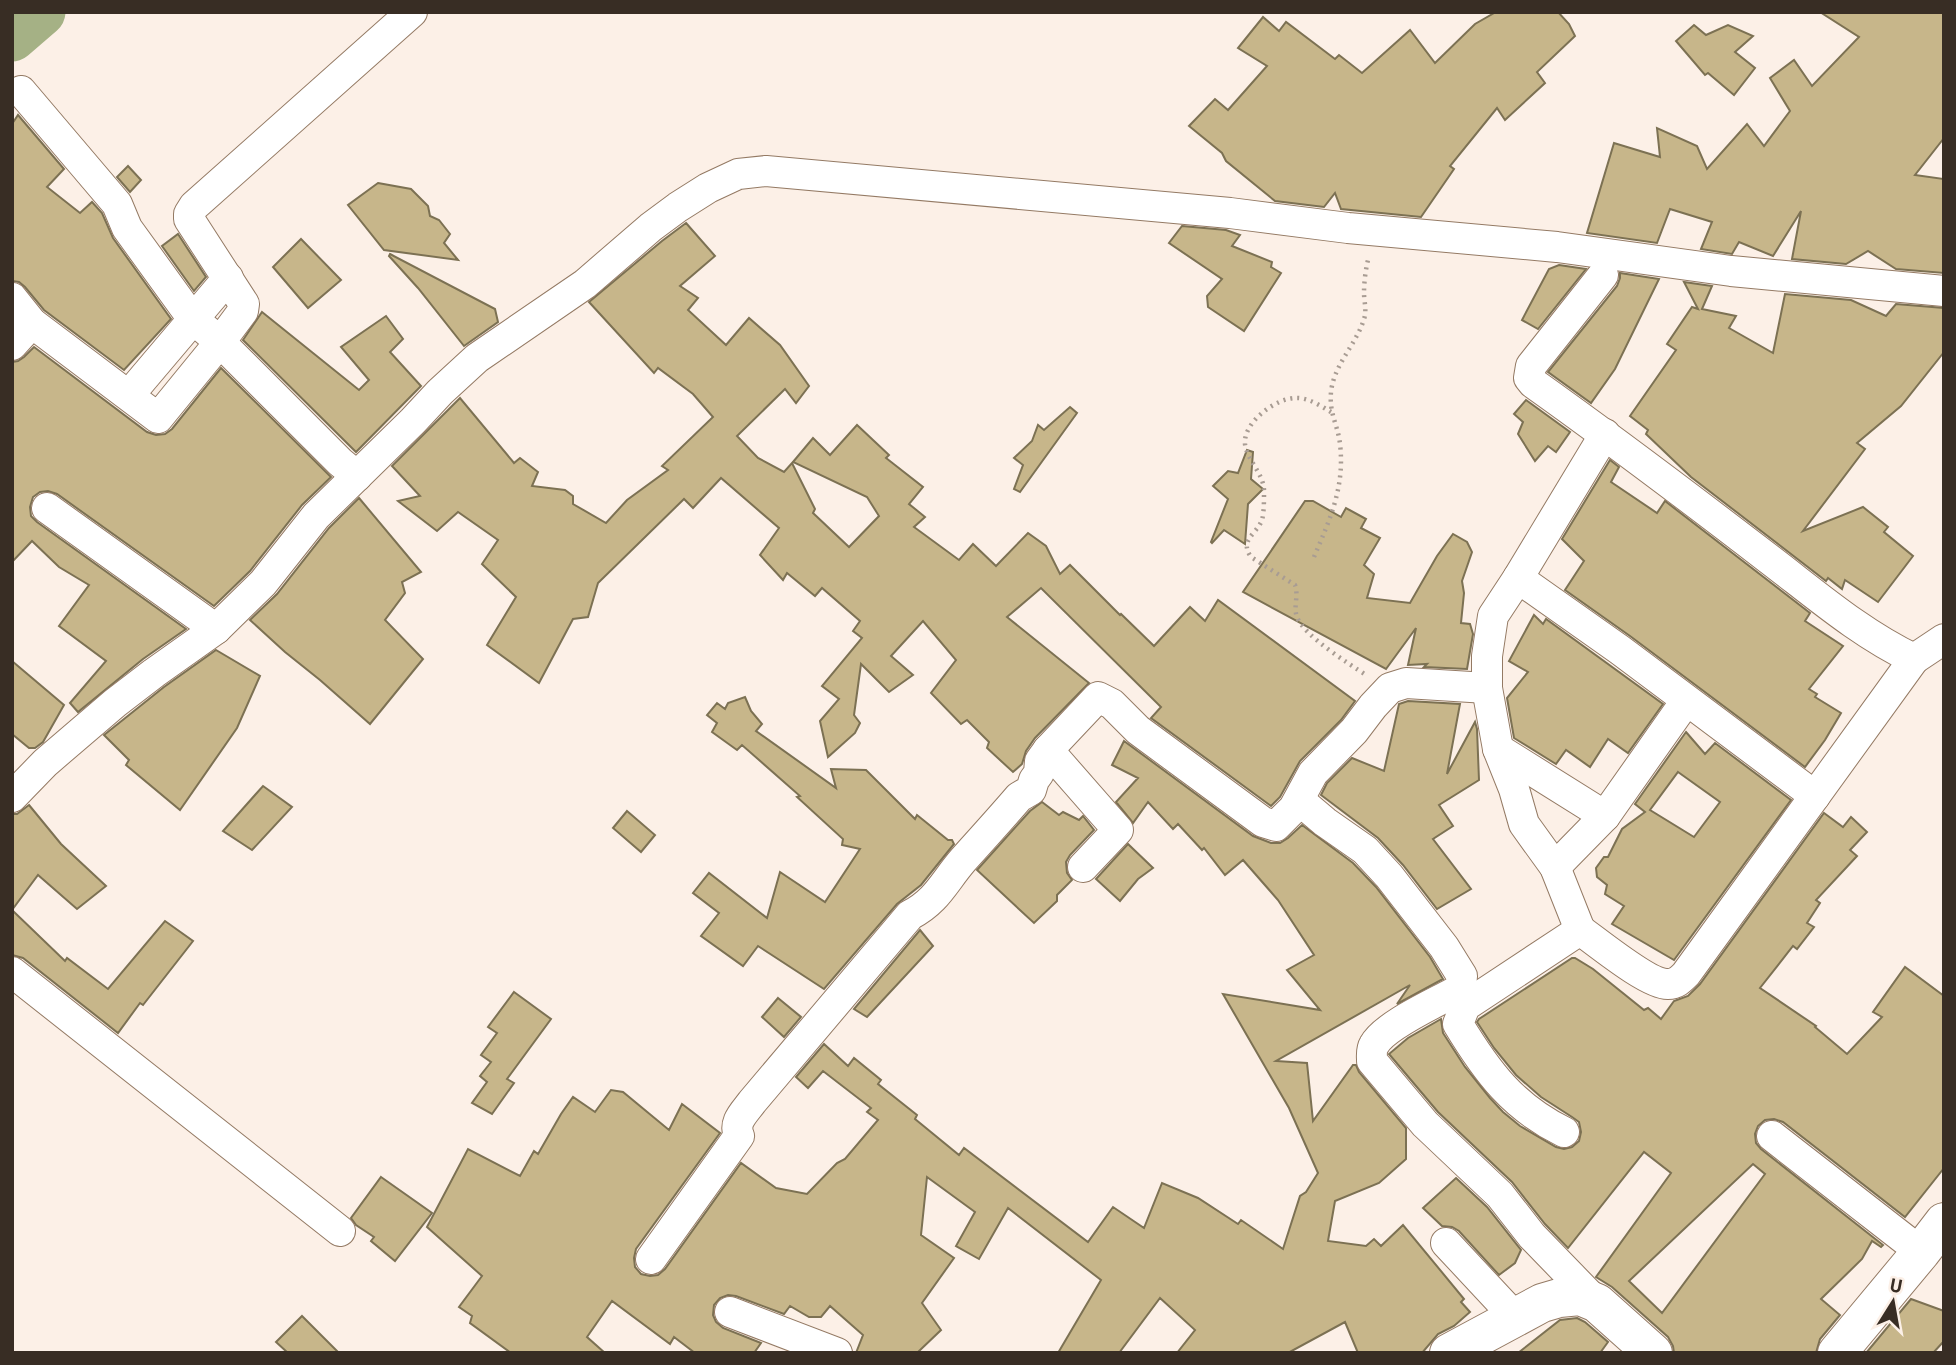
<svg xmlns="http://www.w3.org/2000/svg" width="1956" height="1365" font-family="Barlow,sans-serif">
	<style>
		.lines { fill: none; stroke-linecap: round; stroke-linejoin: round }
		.river { stroke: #a5b185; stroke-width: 49 }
		.building { fill: #c7b68a; stroke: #7c7153; stroke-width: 2; fill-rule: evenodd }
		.street-casing { stroke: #947a64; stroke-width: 32 }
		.secondary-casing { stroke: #947a64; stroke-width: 40 }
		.path { stroke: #a89c93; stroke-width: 4.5; stroke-dasharray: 2 5; stroke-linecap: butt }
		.street { stroke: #fff; stroke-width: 30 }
		.secondary { stroke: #fff; stroke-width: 38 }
	</style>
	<rect width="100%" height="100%" fill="#fcf0e7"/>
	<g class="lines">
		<path class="river" d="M12 37 41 12"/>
	</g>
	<g class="building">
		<path d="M1496 12H1558L1569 24 1575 36 1537 72 1545 83 1505 120 1497 108 1450 166 1454 169 1421 217 1341 209 1335 193 1324 207 1275 201 1226 161 1222 153 1189 126 1215 99 1228 110 1267 66 1238 48 1263 17 1279 31 1286 22 1335 59 1339 55 1362 73 1410 30 1435 63 1475 24Z"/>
		<path d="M1820 12H1944V138L1915 175 1944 179V273L1896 269 1868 251 1846 264 1792 259 1801 211 1773 256 1739 242 1732 254 1701 249 1712 222 1670 209 1657 243 1587 233 1614 143 1660 157 1657 128 1697 146 1707 169 1747 124 1764 146 1790 111 1770 78 1794 60 1812 86 1859 37Z"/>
		<path d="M1694 25 1706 35 1728 25 1753 36 1735 52 1755 68 1734 95 1708 73 1705 75 1676 41Z"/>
		<path d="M18 115 64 169 47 187 80 213 92 202 102 213 113 238 171 319 124 370 44 310 25 287 19 282 12 281V124Z"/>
		<path d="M128 166 141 180 130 192 117 177Z"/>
		<path d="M378 183 411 189 428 206 430 216 439 220 450 234 444 243 458 260 384 250 348 205Z"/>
		<path d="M686 223 715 256 680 286 698 298 688 310 726 345 749 318 780 345 809 386 796 403 785 389 737 436 758 458 784 472 792 463 815 509 813 513 849 547 879 516 867 497 793 462 813 438 830 455 857 425 889 455 886 458 923 487 909 504 925 517 914 527 959 560 973 544 996 566 1028 533 1046 546 1060 574 1070 565 1120 615 1121 614 1154 646 1190 607 1205 621 1218 600 1355 701 1341 720 1300 761 1280 797 1271 806 1151 718 1161 707 1041 588 1007 617 1089 683 1035 738 1026 751 1022 764 1013 772 987 748 989 742 967 720 961 724 931 693 956 660 923 621 891 656 913 675 889 692 861 664 854 715 860 723 855 733 828 757 820 721 839 699 822 686 862 638 853 631 860 621 822 588 815 596 787 573 783 580 760 555 779 528 721 478 693 508 684 499 598 583 588 617 573 619 539 683 487 645 516 597 482 564 498 540 458 512 437 531 398 501 420 496 392 466 460 398 514 463 520 458 538 472 532 486 565 490 573 496V504L606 523 627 500 668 470 662 466 713 417 693 394 658 368 654 373 589 302 662 241Z"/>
		<path d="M1182 226 1226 230 1240 235 1232 246 1272 262 1271 267 1281 273 1244 331 1208 307 1207 296 1222 279 1169 243Z"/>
		<path d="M178 234 206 277 194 291 162 246Z"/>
		<path d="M301 239 341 280 308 308 273 267Z"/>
		<path d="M390 254 495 309 498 322 464 346 418 288 389 256Z"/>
		<path d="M1559 265 1586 269 1538 329 1522 320 1549 269Z"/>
		<path d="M1620 273 1659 279 1615 369 1591 403 1548 372 1617 286 1620 278Z"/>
		<path d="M1684 282 1712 286 1702 309 1736 316 1729 328 1773 353 1785 294 1851 300 1886 316 1896 304 1944 308V352L1901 406 1857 443 1865 449 1803 531 1863 507 1888 527 1884 532 1913 556 1878 602 1845 580 1842 589 1828 578 1826 581 1691 477 1646 434 1648 430 1630 416 1676 350 1667 344 1692 307 1698 309Z"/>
		<path d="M262 312 359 390 369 380 341 347 386 316 403 339 390 352 421 386 356 452 243 340Z"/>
		<path d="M34 347 147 432 156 435 165 434 172 429 221 368 331 477 302 505 250 571 214 606 57 494 48 491 40 492 33 497 30 507 31 516 37 522 186 629 143 659 78 712 70 703 106 661 59 626 89 585 59 567 32 541 12 562V362L18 361 24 357Z"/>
		<path d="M1526 400 1570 432 1556 452 1548 446 1535 461 1518 434 1523 422 1514 414Z"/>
		<path d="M1070 407 1077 413 1020 492 1014 489 1023 465 1014 458 1032 441 1038 425 1044 430Z"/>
		<path d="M1247 450 1253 452 1251 479 1263 489 1248 504 1245 544 1224 530 1212 543 1211 542 1228 499 1213 486 1228 471 1238 473Z"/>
		<path d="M1610 460 1619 467 1611 482 1657 513 1665 501 1810 613 1805 621 1843 646 1809 689 1817 694 1815 697 1841 713 1825 740 1805 767 1630 636 1565 590 1584 561 1562 539Z"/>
		<path d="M359 498 421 572 402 582 405 593 385 620 423 659 370 724 320 680 285 652 250 620 277 594 329 528Z"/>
		<path d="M1305 501H1313L1341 517 1346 508 1366 519 1361 528 1380 538 1364 565 1374 574 1367 598 1410 603 1437 556 1453 534 1467 542 1472 552 1462 581 1464 593 1461 623 1470 624 1473 634 1467 669 1424 667 1427 664 1408 665 1416 628 1386 669 1243 592Z"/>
		<path d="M1534 615 1543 624 1546 619 1663 704 1628 753 1608 739 1590 767 1566 750 1556 764 1514 738 1507 698 1528 672 1509 661Z"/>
		<path d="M216 650 260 676 237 728 180 810 126 765 129 760 104 735 164 687Z"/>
		<path d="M12 661 64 705 43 742 35 748H29L12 734Z"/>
		<path d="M745 697 751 711 762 724 756 731 836 788 831 769 866 770 915 819 917 815 948 840H952L954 844 921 885 897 904 824 989 758 946 743 966 701 936 719 913 693 893 709 873 767 918 780 872 825 902 860 849 842 845 843 839 797 797 800 796 742 745 737 750 712 732 717 723 707 715 717 703 725 709 728 703Z"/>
		<path d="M1408 701 1460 704 1447 774 1475 722 1477 729 1479 780 1439 805 1453 826 1433 839 1471 889 1437 909 1403 865 1378 838 1321 795 1327 783 1352 758 1384 771 1399 704Z"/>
		<path d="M1686 732 1705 754 1715 743 1791 800 1674 960 1612 924 1624 906 1605 894 1607 885 1597 877 1596 868 1604 857H1608L1622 829 1645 812 1635 804ZM1678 772 1720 802 1694 837 1650 810Z"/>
		<path d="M1124 741 1253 836 1271 843H1280L1288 838 1302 825 1353 863 1376 887 1430 957 1443 979 1397 1004 1410 985 1276 1061 1307 1063 1313 1121 1353 1065H1356L1359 1072 1406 1128V1159L1379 1183 1335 1201 1328 1241 1366 1246 1374 1239 1381 1246 1403 1225 1464 1299 1461 1302 1470 1312 1454 1326 1438 1334 1422 1353H1358L1345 1322 1288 1353H1177L1195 1330 1160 1298 1119 1353H1058L1101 1280 1008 1208 979 1259 956 1246 975 1212 927 1177 921 1235 954 1258 922 1303 941 1330 917 1353H856L863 1335 830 1306 821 1317H809L790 1306 784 1314 736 1296 728 1295 720 1298 714 1305 713 1315 716 1322 723 1328 761 1343 754 1353H695L674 1337 670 1344 612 1301 587 1337 605 1353H511L470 1323 472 1316 459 1307 482 1276 427 1227 468 1149 520 1176 534 1151 538 1154 561 1114 573 1097 595 1112 611 1090 623 1092 669 1130 682 1104 720 1133 636 1249 634 1258 635 1267 641 1274 650 1276 658 1275 665 1269 741 1163 776 1188 807 1194 837 1163 845 1159 878 1120 867 1112 871 1108 823 1071 808 1088 796 1077 824 1044 848 1066 854 1058 881 1080 878 1084 917 1115 915 1119 959 1155 964 1148 1088 1242 1113 1207 1144 1228 1162 1183 1198 1198 1238 1224 1241 1220 1283 1249 1300 1196 1306 1192 1318 1173 1289 1108 1223 994 1320 1010 1287 970 1314 955 1278 900 1243 860 1225 875 1204 848 1202 850 1178 824 1173 829 1148 802 1133 823 1116 802 1138 778 1112 765Z"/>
		<path d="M263 786 292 807 252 850 223 831Z"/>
		<path d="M1042 802 1059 815 1063 812 1079 820 1083 816 1094 830 1070 855 1066 862 1067 873 1072 880 1057 895V901L1034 923 977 870 1030 811Z"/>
		<path d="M29 805 61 844 106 886 77 909 38 875 12 910V814H17Z"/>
		<path d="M627 811 655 835 641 852 613 828Z"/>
		<path d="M1824 813 1843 827 1851 817 1867 832 1850 850 1857 856 1816 900 1820 903 1807 923 1814 927 1797 949 1793 946 1760 988 1816 1026 1815 1027 1847 1054 1882 1017 1873 1012 1905 967 1944 996V1168L1905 1217 1783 1122 1774 1119 1765 1120 1758 1126 1755 1134 1756 1143 1761 1149 1883 1245 1881 1247 1872 1241 1862 1259 1821 1299 1840 1315 1820 1339 1816 1353H1674L1673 1346 1668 1337 1612 1287 1596 1277 1671 1173 1644 1152 1568 1248 1545 1224 1512 1182 1438 1112 1389 1054 1408 1038 1441 1019 1443 1033 1465 1067 1490 1098 1503 1112 1520 1126 1556 1147 1564 1149 1572 1147 1579 1141 1581 1132 1579 1122 1572 1117 1541 1097 1516 1075 1494 1048 1477 1022 1479 1019 1572 958H1575L1593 969 1644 1010 1648 1008 1661 1019 1674 1001 1688 996 1700 984ZM1753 1164 1765 1174 1662 1313 1629 1281Z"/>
		<path d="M1128 844 1153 868 1138 879 1120 901 1096 879Z"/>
		<path d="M12 910 65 961 67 958 108 989 165 921 193 941 143 1005 140 1003 118 1033 23 958 12 955Z"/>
		<path d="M920 930 933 946 867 1017 854 1009Z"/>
		<path d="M514 992 551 1019 507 1079 514 1083 492 1114 472 1103 487 1082 480 1076 491 1062 481 1055 497 1033 488 1027Z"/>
		<path d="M778 998 801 1017 784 1037 762 1017Z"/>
		<path d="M381 1177 432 1213 395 1261 371 1241 374 1237 356 1225 351 1218Z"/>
		<path d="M1456 1178 1487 1207 1521 1250 1515 1263 1499 1275 1459 1231 1452 1227 1442 1226 1423 1208Z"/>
		<path d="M1911 1299 1944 1311V1341L1933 1353H1866Z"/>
		<path d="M302 1316 339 1353H288L276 1342Z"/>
		<path d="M1577 1318 1585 1322 1608 1342 1600 1353H1518L1560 1320Z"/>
	</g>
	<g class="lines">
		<defs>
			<g id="street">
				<path d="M21 91 117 204 127 228 192 318 220 342 243 311 244 304 189 219V214L194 206 412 12"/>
				<path d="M1603 275 1531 366 1529 378 1533 383C1613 440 1691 499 1769 559 1815 594 1861 634 1914 659L1944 639"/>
				<path d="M12 298 32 323 158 418 220 342 340 462 357 476"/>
				<path d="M12 345 32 323"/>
				<path d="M129 395 228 278"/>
				<path d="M47 508 216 629"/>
				<path d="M1518 578 1620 650 1815 796"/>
				<path d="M1498 749 1605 816"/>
				<path d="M1048 750 1118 830 1083 867"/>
				<path d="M12 797 45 763 115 703 154 673 216 629 263 583 316 516 413 421 440 392 477 358 585 284 651 227 678 207 708 188 738 174 766 171 1230 213 1348 228 1557 247 1731 271 1944 291"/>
				<path d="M1299 800 1325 822 1365 850 1389 876 1444 947 1462 976 1461 987 1453 993C1433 1004 1384 1026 1374 1045 1371 1050 1372 1055 1372 1061L1425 1124 1500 1195 1532 1236 1599 1305"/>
				<path d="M1555 867 1605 816 1686 701"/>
				<path d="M1580 930C1597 942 1649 985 1668 984 1676 984 1680 980 1686 974L1914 659"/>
				<path d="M12 972 340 1231"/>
				<path d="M1564 1132C1513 1107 1487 1072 1458 1024L1465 1006 1580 930 1555 867 1524 824 1514 789 1498 749 1487 688V656L1493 616 1518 578 1605 434"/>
				<path d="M1772 1136 1921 1252"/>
				<path d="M1446 1243 1515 1317"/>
				<path d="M651 1259 739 1136C733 1122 744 1113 752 1102L910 915C937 901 944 882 963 860 982 839 1001 818 1019 797L1031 790 1034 780 1039 773 1040 761 1048 750 1098 697 1112 704 1138 730 1263 822 1276 826 1294 808 1313 773 1354 731 1373 706 1390 688 1406 683 1487 688"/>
				<path d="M730 1312 837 1353"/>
			</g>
			<g id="secondary">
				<path d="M1449 1353 1542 1303 1559 1298 1580 1296 1597 1303 1653 1353"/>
				<path d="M1837 1353 1921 1252 1944 1222"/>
			</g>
		</defs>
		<use href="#street" class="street-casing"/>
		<use href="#secondary" class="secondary-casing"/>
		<g class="path">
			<path d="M1331 412C1321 406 1309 398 1297 398 1277 397 1243 422 1245 444 1247 461 1265 474 1264 493 1264 501 1264 513 1262 520 1256 535 1239 540 1251 557L1295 585C1299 596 1293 607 1297 617 1304 636 1348 663 1366 675"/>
			<path d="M1314 557C1330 519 1345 487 1340 444 1338 425 1329 414 1331 392 1334 364 1356 345 1364 319 1367 311 1364 301 1364 293 1364 281 1366 267 1369 256"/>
		</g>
		<use href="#street" class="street"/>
		<use href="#secondary" class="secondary"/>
	</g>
	<rect width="1956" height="1365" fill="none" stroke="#382d24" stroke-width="28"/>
	<g transform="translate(1893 1302) rotate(11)" stroke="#fcf0e7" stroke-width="5" paint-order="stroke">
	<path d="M0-5L12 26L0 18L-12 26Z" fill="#382d24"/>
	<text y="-10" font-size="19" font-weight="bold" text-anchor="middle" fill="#382d24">U</text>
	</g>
</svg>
